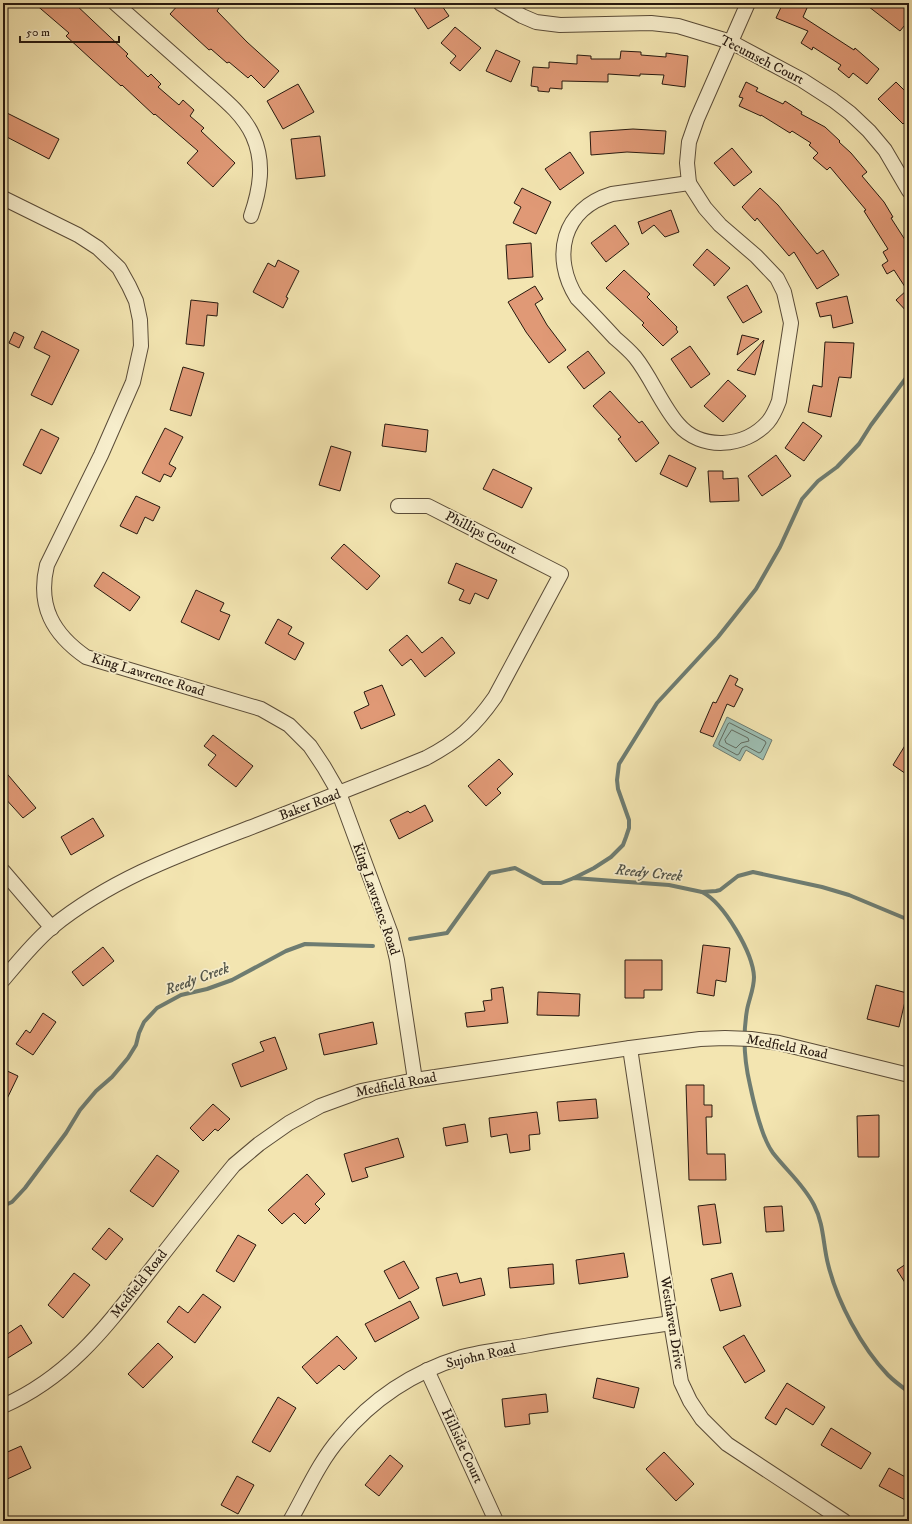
<svg xmlns="http://www.w3.org/2000/svg" width="912" height="1524" font-family="'IM FELL DW Pica',serif">
	<style>
		.water { fill: #9dbeb2; stroke: #6e7c71 }
		.lines { fill: none; stroke-linecap: round; stroke-linejoin: round }
		.shore { stroke: #626c60; stroke-width: 1 }
		.stream { stroke: #6e7c71; stroke-width: 4 }
		.building { fill: #e09976; stroke: #27190f }
		.street-casing { stroke: #5a4c38; stroke-width: 16 }
		.street { stroke: #f7eecc; stroke-width: 14 }
		.labels { text-anchor: middle; dominant-baseline: central; stroke-width: 3.5; stroke-linejoin: round; paint-order: stroke }
		.street-label { font-size: 14px; fill: #27190f; stroke: #f7eecc }
		.water-label { font-size: 15px; font-style: italic; fill: #505348; stroke: #f7eecc }
	</style>
	<rect width="100%" height="100%" fill="#f3e5b1"/>
	<filter id="stains"><feTurbulence type="fractalNoise" baseFrequency=".005" numOctaves="4"/><feColorMatrix values="0 0 0 0 .2 0 0 0 0 .09 0 0 0 0 .02 0 0 0 .5 -.17"/></filter>
	<radialGradient id="worn" r=".72"><stop offset=".6" stop-color="#630" stop-opacity="0"/><stop offset="1" stop-color="#630" stop-opacity=".3"/></radialGradient>
	<path class="water" d="M727 717 772 740 763 760 746 750 740 761 713 746Z"/>
	<g class="lines">
		<g class="shore">
			<path d="M730 723 765 741 766 743 761 752 759 753 746 746 742 748 739 754 737 755 719 745V743L728 724Z"/>
			<path d="M732 730 748 738 749 741 741 743 736 748 726 743 725 740Z"/>
		</g>
		<g class="stream">
			<path d="M574 878 594 868 611 857 623 845 626 837 629 828V820L618 789 617 780 619 764 657 703 718 637 756 589 780 547 802 499 818 481 837 467 859 444 871 425 909 374"/>
			<path d="M702 892C724 903 753 953 754 977 754 989 749 999 747 1010 743 1034 744 1060 750 1085 754 1104 762 1138 773 1153 787 1171 804 1185 814 1205 824 1224 823 1245 828 1264 837 1301 861 1347 888 1375 894 1381 902 1387 909 1392"/>
			<path d="M410 939 447 933 490 873 515 868 543 883H561L574 878 669 885 702 892 716 891 720 890 738 876 753 872 822 887 849 895 909 920"/>
			<path d="M3 1206 12 1202 25 1188 66 1133 80 1110 96 1091 112 1077 128 1058 136 1045 139 1033 144 1022 157 1008 181 995 207 989 232 980 286 951 305 944 373 946"/>
		</g>
	</g>
	<g class="building">
		<path d="M34 3H74L128 54 126 56 148 77 151 74 161 84 158 87 179 105 183 100 194 110 190 116 204 128 201 131 235 163 213 187 187 163 198 151 155 114 154 115 122 85 121 86 91 59 66 36 69 33Z"/>
		<path d="M180 3H213L219 8 217 11 247 42 279 71 264 88 251 75 248 78 229 62 227 63 211 49 209 50 170 14Z"/>
		<path d="M411 3H440L449 16 428 29Z"/>
		<path d="M783 3H796L807 8 803 17 854 50 855 48 879 69 867 84 853 73 849 78 838 69 841 65 813 47 812 50 801 43 808 31 776 18Z"/>
		<path d="M864 3H900L909 10V20L900 31Z"/>
		<path d="M455 27 481 48 460 71 450 63 456 56 441 43Z"/>
		<path d="M496 50 520 61 511 82 486 71Z"/>
		<path d="M621 51 641 52V55L666 57V53L688 56 685 87 662 84 664 75 640 74V76L608 74V82L562 81V89L550 88 549 92 538 91V87L531 86 533 67 549 68V62L577 64V55L591 56V59H620Z"/>
		<path d="M746 82 758 88 756 91 783 104 785 101 802 112 801 114 825 127 840 141 839 142 851 153 867 172 862 176 884 202 893 217 891 218 909 246V314L896 300 907 290 894 270 887 274 882 265 888 261 883 252 888 249 864 211 866 210 830 167 827 170 813 158 818 153 809 145 811 143 792 131 790 133 761 115V116L739 106 743 98 739 97Z"/>
		<path d="M896 82 909 95V118L903 124 878 99Z"/>
		<path d="M298 84 314 112 283 129 267 101Z"/>
		<path d="M7 113 59 139 49 159 3 135V122Z"/>
		<path d="M633 129 666 131 664 154 627 152 591 155 590 132Z"/>
		<path d="M320 136 325 176 296 179 291 139Z"/>
		<path d="M732 148 752 172 734 186 714 163Z"/>
		<path d="M570 152 584 173 560 190 545 169Z"/>
		<path d="M522 188 551 202 536 234 513 223 521 207 514 203Z"/>
		<path d="M760 188 778 205 817 254 823 250 839 275 817 289 794 252 789 256 757 218 755 221 742 207Z"/>
		<path d="M671 210 679 232 665 237 654 225 642 234 638 222Z"/>
		<path d="M615 225 629 244 606 262 591 243Z"/>
		<path d="M531 243 533 277 508 279 506 245Z"/>
		<path d="M707 249 730 268 714 286V284L693 265Z"/>
		<path d="M278 260 299 271 286 297 288 298 283 308 253 292 268 263 275 267Z"/>
		<path d="M624 270 650 294 647 297 677 327 676 329 678 332 663 346 642 325 644 323 606 288Z"/>
		<path d="M747 285 762 312 743 323 727 297Z"/>
		<path d="M535 286 543 299 535 304 547 325 566 350 549 363 526 332 508 302Z"/>
		<path d="M847 296 853 323 833 328 831 315 820 317 816 303Z"/>
		<path d="M191 300 218 303 217 316 207 315 204 346 186 344Z"/>
		<path d="M42 331 79 350 52 405 31 395 50 356 34 348Z"/>
		<path d="M14 332 24 337 19 348 9 343Z"/>
		<path d="M742 335 759 339 737 355Z"/>
		<path d="M764 340 755 375 737 370Z"/>
		<path d="M825 342 854 343 851 378 839 377 831 417 808 412 813 385 822 387Z"/>
		<path d="M690 346 710 374 691 388 671 359Z"/>
		<path d="M588 351 605 373 584 389 567 367Z"/>
		<path d="M183 367 204 373 191 416 170 410Z"/>
		<path d="M728 380 746 396 723 422 704 406Z"/>
		<path d="M610 391 639 423 642 421 659 443 636 462 618 439 621 437 593 406Z"/>
		<path d="M803 422 822 436 804 461 785 448Z"/>
		<path d="M385 424 428 430 426 452 382 446Z"/>
		<path d="M165 428 183 437 169 464 176 468 171 477 164 474 160 482 142 473Z"/>
		<path d="M41 429 59 438 41 474 23 465Z"/>
		<path d="M331 446 351 452 340 491 319 485Z"/>
		<path d="M669 455 696 468 687 487 660 474Z"/>
		<path d="M776 455 791 476 762 496 748 476Z"/>
		<path d="M493 469 532 488 522 508 483 489Z"/>
		<path d="M708 471H723V479L738 478 739 501 710 502Z"/>
		<path d="M136 496 160 507 153 521 145 517 137 534 120 526Z"/>
		<path d="M344 544 380 576 367 590 331 558Z"/>
		<path d="M456 563 497 580 488 599 475 593 470 604 459 600 464 590 448 583Z"/>
		<path d="M103 572 140 597 130 611 94 586Z"/>
		<path d="M196 590 224 603 220 611 230 615 219 640 181 622Z"/>
		<path d="M278 619 292 627 288 634 304 643 295 660 265 643Z"/>
		<path d="M407 635 422 653 442 637 455 653 425 677 411 659 402 666 389 650Z"/>
		<path d="M730 675 738 679 735 685 743 689 734 707 727 704 713 737 700 732 713 702 716 703Z"/>
		<path d="M382 685 395 715 361 729 354 712 369 705 364 692Z"/>
		<path d="M213 735 253 766 236 787 208 765 216 755 204 746Z"/>
		<path d="M909 739V776L893 765Z"/>
		<path d="M499 759 513 774 497 789 501 793 486 806 468 786Z"/>
		<path d="M3 769 36 808 23 818 3 796Z"/>
		<path d="M425 805 433 821 399 839 390 820 408 811 410 813Z"/>
		<path d="M93 818 104 836 71 855 61 837Z"/>
		<path d="M703 945 730 948 726 982 716 980 714 996 697 993Z"/>
		<path d="M103 947 114 961 83 986 72 972Z"/>
		<path d="M625 960H662V990H644V998H625Z"/>
		<path d="M876 985 907 993 899 1027 867 1019Z"/>
		<path d="M503 987 508 1023 467 1027 465 1013 485 1011 483 1001 492 1000 491 989Z"/>
		<path d="M538 992 580 994 579 1016 537 1015Z"/>
		<path d="M43 1013 56 1022 33 1055 16 1044 26 1030 30 1033Z"/>
		<path d="M373 1022 377 1044 324 1055 319 1034Z"/>
		<path d="M275 1037 287 1069 241 1087 232 1064 264 1051 260 1042Z"/>
		<path d="M3 1069 18 1076 3 1107Z"/>
		<path d="M686 1085H704V1105H712V1117H706L707 1154H725L726 1180H689Z"/>
		<path d="M596 1099 598 1118 559 1121 557 1102Z"/>
		<path d="M213 1104 230 1119 218 1131 215 1129 203 1141 190 1128Z"/>
		<path d="M537 1112 540 1134 529 1135 530 1150 510 1153 507 1134 491 1137 489 1118Z"/>
		<path d="M879 1115V1157H858L857 1116Z"/>
		<path d="M465 1124 468 1142 446 1146 443 1128Z"/>
		<path d="M398 1138 404 1157 365 1168 368 1177 352 1182 344 1154Z"/>
		<path d="M157 1155 179 1171 153 1207 130 1191Z"/>
		<path d="M307 1174 325 1194 315 1204 320 1209 305 1224 294 1213 282 1224 268 1210Z"/>
		<path d="M715 1204 721 1243 703 1245 698 1206Z"/>
		<path d="M782 1206 784 1231 766 1232 764 1207Z"/>
		<path d="M109 1228 123 1239 106 1260 92 1249Z"/>
		<path d="M238 1235 256 1245 234 1282 216 1271Z"/>
		<path d="M624 1253 628 1277 579 1284 576 1260Z"/>
		<path d="M404 1261 419 1288 399 1299 384 1271Z"/>
		<path d="M909 1262V1289L897 1270Z"/>
		<path d="M553 1264 554 1284 510 1288 508 1268Z"/>
		<path d="M74 1273 90 1285 63 1318 48 1305Z"/>
		<path d="M457 1273 460 1283 481 1278 485 1295 443 1306 436 1278Z"/>
		<path d="M732 1273 741 1306 720 1311 711 1279Z"/>
		<path d="M203 1294 221 1307 195 1343 167 1322 179 1306 188 1313Z"/>
		<path d="M410 1301 419 1318 375 1342 365 1324Z"/>
		<path d="M21 1325 32 1343 3 1361V1337Z"/>
		<path d="M744 1335 765 1371 745 1383 723 1347Z"/>
		<path d="M337 1336 357 1358 344 1370 339 1365 317 1384 302 1367Z"/>
		<path d="M158 1343 173 1357 143 1388 128 1374Z"/>
		<path d="M597 1378 639 1388 634 1408 593 1398Z"/>
		<path d="M787 1383 825 1407 813 1425 786 1408 776 1425 765 1418Z"/>
		<path d="M546 1394 548 1412 529 1414 530 1424 505 1427 502 1399Z"/>
		<path d="M278 1397 296 1408 270 1452 252 1442Z"/>
		<path d="M831 1428 871 1453 861 1469 821 1445Z"/>
		<path d="M21 1446 31 1468 3 1481V1454Z"/>
		<path d="M664 1452 694 1484 676 1501 646 1469Z"/>
		<path d="M390 1455 403 1466 379 1496 365 1485Z"/>
		<path d="M889 1468 909 1479V1502L879 1486Z"/>
		<path d="M237 1476 254 1485 238 1514 221 1505Z"/>
	</g>
	<g class="lines">
		<defs>
			<g id="street">
				<path d="M115 3C144 29 173 54 202 80 220 96 243 113 253 136 265 163 260 190 251 216"/>
				<path d="M500 3 522 16 536 22 560 25 651 23 678 26 731 42 802 80 833 100 850 113 869 131 885 150 909 191"/>
				<path d="M689 183 705 208 720 225 756 256 777 278 784 292 791 323 779 401C776 409 773 416 768 422 745 448 701 451 678 424 661 404 651 377 635 357 629 350 622 344 615 338 603 325 590 311 577 298 551 257 562 209 612 194Z"/>
				<path d="M689 183 687 163 689 142 697 119 748 3"/>
				<path d="M3 198 78 235 98 248 119 268 129 286 136 301 140 320 141 346 133 382 101 455 47 565C37 606 53 634 86 657L261 709 289 725 310 746 324 767 339 793 391 934 397 960 415 1080"/>
				<path d="M3 871 52 928"/>
				<path d="M3 980C18 962 34 942 52 927 114 877 184 853 257 825 313 803 370 781 426 758 458 741 474 727 495 697L561 574 428 506H398"/>
				<path d="M630 1048 671 1323 681 1382 690 1401 702 1419 727 1444 844 1521"/>
				<path d="M427 1370 496 1521"/>
				<path d="M3 1406C69 1377 106 1327 149 1272 177 1236 205 1200 234 1165L259 1144 289 1123 320 1106 361 1091 415 1080 630 1048 700 1039 725 1038 751 1039 779 1043 909 1075"/>
				<path d="M290 1521C306 1493 319 1462 340 1438 373 1398 413 1372 462 1357 484 1351 508 1349 530 1345 577 1336 624 1330 671 1323"/>
			</g>
		</defs>
		<use href="#street" class="street-casing"/>
		<use href="#street" class="street"/>
	</g>
	<g class="labels">
		<g class="street-label">
			<text transform="translate(762 60) rotate(27)">Tecumseh Court</text>
			<text transform="translate(481 533) rotate(27)">Phillips Court</text>
			<text transform="translate(148 675) rotate(17)">King Lawrence Road</text>
			<text transform="translate(310 805) rotate(-21)">Baker Road</text>
			<text transform="translate(376 899) rotate(71)">King Lawrence Road</text>
			<text transform="translate(787 1047) rotate(11)">Medfield Road</text>
			<text transform="translate(396 1085) rotate(-11)">Medfield Road</text>
			<text transform="translate(139 1284) rotate(-52)">Medfield Road</text>
			<text transform="translate(672 1323) rotate(81)">Westhaven Drive</text>
			<text transform="translate(481 1356) rotate(-13)">Sujohn Road</text>
			<text transform="translate(462 1446) rotate(65)">Hillside Court</text>
		</g>
		<g class="water-label">
			<text transform="translate(649 873) rotate(6)">Reedy Creek</text>
			<text transform="translate(197 979) rotate(-20)">Reedy Creek</text>
		</g>
	</g>
	<rect width="912" height="1524" fill="none" stroke="#f3e5b1" stroke-width="16"/>
	<rect x="4" y="4" width="904" height="1516" fill="none" stroke="#27190f" stroke-width="2"/>
	<rect x="8" y="8" width="896" height="1508" fill="none" stroke="#27190f"/>
	<path d="M20 36v6h99v-6" fill="none" stroke="#27190f" stroke-width="2"/>
	<text x="26" y="36" font-size="12" fill="#27190f" stroke="#f7eecc" stroke-width="3" paint-order="stroke">50 m</text>
	<rect width="100%" height="100%" filter="url(#stains)"/>
	<rect width="100%" height="100%" fill="url(#worn)"/>
</svg>
